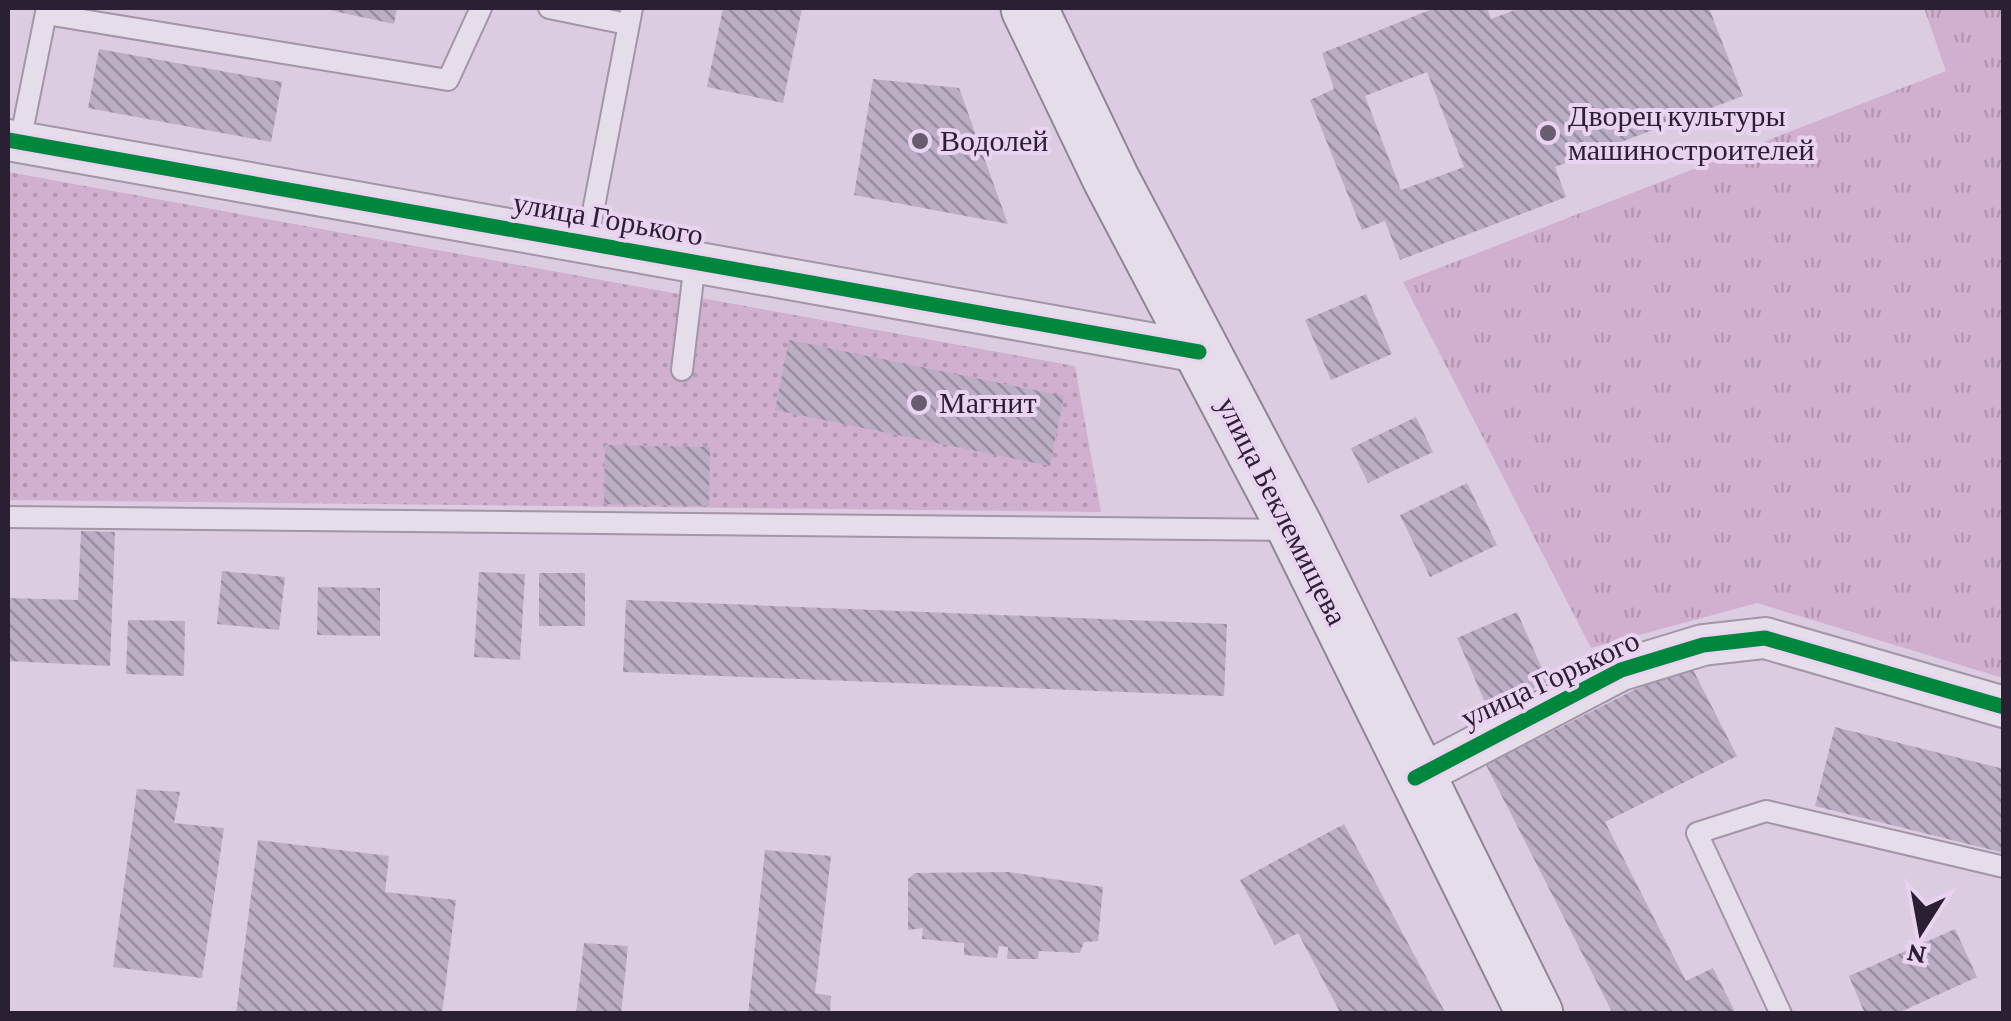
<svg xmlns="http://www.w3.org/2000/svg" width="2011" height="1021" viewBox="0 0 2011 1021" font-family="'Crimson Pro',serif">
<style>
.grass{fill:url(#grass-dots)}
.park{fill:url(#park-tufts)}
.building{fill:url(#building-back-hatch);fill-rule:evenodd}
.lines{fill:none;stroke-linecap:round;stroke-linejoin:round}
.service-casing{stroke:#a195a6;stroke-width:24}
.minor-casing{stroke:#a195a6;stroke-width:44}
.secondary-casing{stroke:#908595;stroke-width:59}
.service{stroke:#e6ddea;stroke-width:20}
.minor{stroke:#e6ddea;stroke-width:40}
.secondary{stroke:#e6ddea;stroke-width:55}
.cycleway-casing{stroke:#ead2f1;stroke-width:21}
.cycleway{stroke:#00873e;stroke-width:15}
.poi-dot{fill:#685c70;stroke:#ead2f1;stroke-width:4}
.labels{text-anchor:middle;stroke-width:8;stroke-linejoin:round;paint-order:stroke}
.poi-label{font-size:30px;fill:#2a1f33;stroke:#ead2f1;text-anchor:start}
.street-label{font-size:30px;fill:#2a1f33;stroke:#ead2f1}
</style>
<defs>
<pattern id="grass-dots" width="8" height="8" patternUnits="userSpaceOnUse" patternTransform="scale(2.5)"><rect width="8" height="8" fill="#d0b0ce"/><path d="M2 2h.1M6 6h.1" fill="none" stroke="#b397b1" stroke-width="1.8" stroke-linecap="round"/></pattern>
<pattern id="park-tufts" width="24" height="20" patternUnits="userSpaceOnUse" patternTransform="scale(2.5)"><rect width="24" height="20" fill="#d0b0ce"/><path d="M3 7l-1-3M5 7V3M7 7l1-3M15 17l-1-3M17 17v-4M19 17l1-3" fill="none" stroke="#b397b1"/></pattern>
<pattern id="building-back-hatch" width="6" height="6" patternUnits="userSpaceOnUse" patternTransform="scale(2.5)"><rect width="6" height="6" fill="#bbadc4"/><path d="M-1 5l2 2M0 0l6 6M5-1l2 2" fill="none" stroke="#988ca0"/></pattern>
</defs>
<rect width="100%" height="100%" fill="#dccce1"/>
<polygon class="grass" points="8,172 1075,366 1101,512 8,500"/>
<polygon class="park" points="1924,8 2003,8 2003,678 1757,603 1591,648 1403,282 1946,71"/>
<g class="building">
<polygon points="320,8 397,8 394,24"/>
<polygon points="723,8 802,8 783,103 707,87"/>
<path d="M1435 8H1487L1491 19 1520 8H1709L1743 96 1555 167 1566 197 1400 260 1385 221 1362 230 1310 100 1334 89 1322 53ZM1427 72 1464 167 1401 190 1365 96Z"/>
<polygon points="99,49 282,82 271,142 88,108"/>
<polygon points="873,79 959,88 1008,224 854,195"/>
<polygon points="1366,294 1392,354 1331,380 1305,320"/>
<polygon points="789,340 1064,396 1050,466 775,410"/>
<polygon points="1416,417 1433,452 1368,483 1351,448"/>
<polygon points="605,445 710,447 709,506 604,504"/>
<polygon points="1467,483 1497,545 1430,577 1400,515"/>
<polygon points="81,531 115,532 110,666 8,661 8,598 78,600"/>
<polygon points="222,571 285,577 279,630 217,624"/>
<polygon points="479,572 525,574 520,660 474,657"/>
<rect x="539" y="573" width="46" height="53"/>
<polygon points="318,587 380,588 380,636 317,635"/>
<polygon points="626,600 1227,624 1224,696 623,672"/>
<polygon points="1517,612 1548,682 1488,709 1457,638"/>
<polygon points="128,620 185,621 184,676 126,674"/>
<polygon points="1689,662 1737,756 1605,822 1686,981 1713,968 1736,1014 1613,1014 1486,765"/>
<polygon points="1835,727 2004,769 2004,853 1815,806"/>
<polygon points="137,789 180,792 174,823 224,828 202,978 113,967"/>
<polygon points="1344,824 1446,1014 1341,1014 1298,933 1275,945 1240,880"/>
<polygon points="258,840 389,856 385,892 456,900 442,1014 236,1014"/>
<polygon points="765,850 831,856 815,993 831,996 830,1014 748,1014"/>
<polygon points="1009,872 1103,887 1098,941 1084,942 1080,953 1039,951 1038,959 1007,959 1008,947 999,946 997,958 964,955 964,943 922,939 923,928 908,930 908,879 915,873"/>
<polygon points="1955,929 1977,977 1896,1014 1865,1014 1849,976"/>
<polygon points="584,943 628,946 621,1014 576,1014"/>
</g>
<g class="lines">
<g class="service-casing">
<g id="service">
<polyline points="549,8 627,24"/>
<polyline points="46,14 448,80 481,8"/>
<polyline points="20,142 47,8"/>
<polyline points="587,243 632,8"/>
<polyline points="682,370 695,262"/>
<polyline points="8,517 1289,530"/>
<polyline points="1781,1014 1697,833 1766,811 2004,867"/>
</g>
</g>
<g class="minor-casing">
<g id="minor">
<polyline points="8,140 1199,352"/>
<polyline points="1415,778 1621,670 1703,645 1765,638 2004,707"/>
</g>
</g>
<g class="secondary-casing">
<polyline id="secondary" points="1029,8 1111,179 1296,530 1535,1014"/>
</g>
<use href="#service" class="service"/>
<use href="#minor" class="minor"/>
<use href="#secondary" class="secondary"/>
<g class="cycleway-casing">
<g id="cycleway">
<polyline points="8,140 1199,352"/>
<polyline points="1415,778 1621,670 1703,645 1765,638 2004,707"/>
</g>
</g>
<use href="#cycleway" class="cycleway"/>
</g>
<g class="poi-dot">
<circle cx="1548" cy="133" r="10"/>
<circle cx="920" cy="141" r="10"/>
<circle cx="919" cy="403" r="10"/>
</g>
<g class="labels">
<g class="poi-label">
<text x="1568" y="126">Дворец культуры<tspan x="1568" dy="34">машиностроителей</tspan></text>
<text x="940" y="151">Водолей</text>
<text x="939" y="413">Магнит</text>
</g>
<g class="street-label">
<text transform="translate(608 219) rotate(10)" y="10">улица Горького</text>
<text transform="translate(1282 511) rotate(63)" y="10">улица Беклемищева</text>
<text transform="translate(1550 679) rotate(-25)" y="10">улица Горького</text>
</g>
</g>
<rect width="2011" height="1021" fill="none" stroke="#2a1f33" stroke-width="20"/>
<g transform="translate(1921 931) rotate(191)" stroke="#ead2f1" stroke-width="8" paint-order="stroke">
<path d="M0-8L18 38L0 25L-18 38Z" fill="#2a1f33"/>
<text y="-15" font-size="28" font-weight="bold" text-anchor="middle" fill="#2a1f33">N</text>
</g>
</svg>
